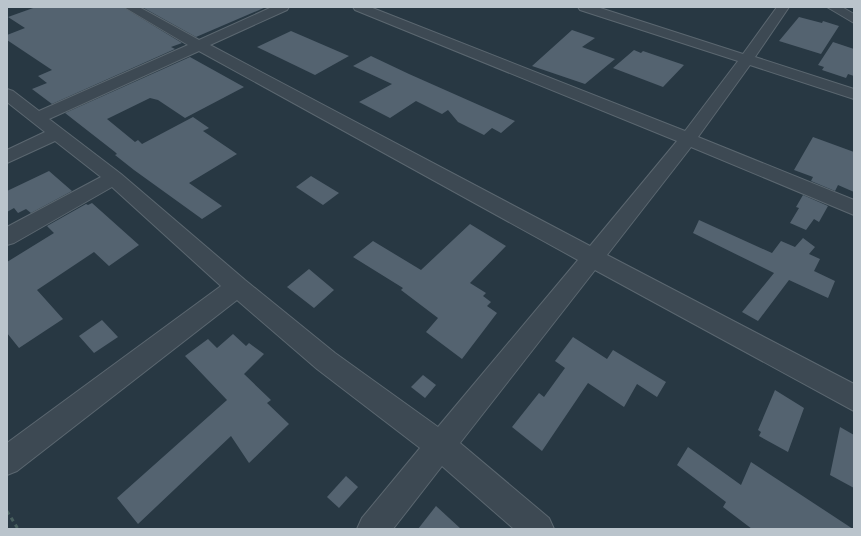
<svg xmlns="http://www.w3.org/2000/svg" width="861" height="536" viewBox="0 0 861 536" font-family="Lato,sans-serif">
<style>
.building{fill:#546370}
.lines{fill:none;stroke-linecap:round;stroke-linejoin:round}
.minor-casing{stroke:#5b6770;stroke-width:2}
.path{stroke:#49605f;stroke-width:3;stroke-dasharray:4 4;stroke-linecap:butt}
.minor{fill:#3d4953;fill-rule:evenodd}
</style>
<rect width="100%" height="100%" fill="#283843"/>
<g class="building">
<polygon points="36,7 123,7 182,43 171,47 175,49 52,104 32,89 47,83 38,76 52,70 7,40 7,35 25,28 8,17"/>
<polygon points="142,7 266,7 196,37"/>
<polygon points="799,17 822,23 823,21 839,26 821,54 779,41"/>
<polygon points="572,30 595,38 582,47 615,59 585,84 532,66"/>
<polygon points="291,31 349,56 315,75 257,47"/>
<polygon points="833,42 854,49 854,76 848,74 846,78 822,70 824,67 818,65"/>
<polygon points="634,50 641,53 643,51 684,65 663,87 613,68"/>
<polygon points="371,56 409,74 515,121 501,133 492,128 484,135 458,122 448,110 442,114 416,101 390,118 359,102 392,84 353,66"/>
<polygon points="190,57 244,87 185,118 158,100 150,98 107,119 135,142 138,140 142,144 193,117 209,128 203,131 237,154 189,183 222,206 202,219 134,170 115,155 117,154 115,152 65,113"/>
<polygon points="813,137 854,152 854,192 838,185 835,191 811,181 813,177 794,170"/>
<polygon points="49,171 72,191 31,213 26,209 18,213 14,208 7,212 7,191"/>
<polygon points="311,176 339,193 323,205 296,187"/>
<polygon points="803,195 828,206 819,222 814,219 806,230 790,223 799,208 796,207"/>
<polygon points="92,203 139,245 109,266 94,252 37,290 63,319 19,348 7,333 7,262 54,233 47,226 86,204 88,205"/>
<polygon points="699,220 772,253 781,241 795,247 803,238 815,247 809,254 820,259 814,271 835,281 828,298 789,280 758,321 742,312 774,273 693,233"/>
<polygon points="470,224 506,246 470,283 486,293 483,296 491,302 487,306 497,313 462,359 426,332 438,318 401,290 403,288 353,257 373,241 421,270"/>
<polygon points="309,269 334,290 314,308 287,287"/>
<polygon points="102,320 118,337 94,353 79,336"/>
<polygon points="233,334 246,346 249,343 264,354 244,374 271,400 267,403 289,424 249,463 231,436 138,524 117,498 227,400 185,356 208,339 217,348"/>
<polygon points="573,337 607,359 613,350 666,382 657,397 637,384 624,407 588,383 542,451 512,427 539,393 544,397 565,368 555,361"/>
<polygon points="423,375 436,385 425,398 411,387"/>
<polygon points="775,390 804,408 788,452 759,436 761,432 758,430"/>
<polygon points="840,427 854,435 854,488 830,475"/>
<polygon points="688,447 741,485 751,462 853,529 752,529 723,507 726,502 677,465"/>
<polygon points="346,476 358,487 339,508 327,497"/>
<polygon points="436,506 461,529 418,529"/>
</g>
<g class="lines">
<g class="minor-casing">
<g id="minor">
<path d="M124 7H139L199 40 272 7H289L287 10 210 45 590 246 677 141 355 10 353 7H370L685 131 738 61 580 10 578 7H597L743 54 777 7H789L755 57 854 89V99L750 65 698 137 854 200V215L691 147 607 255 854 384V411L595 270 460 443 549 518 554 529H514L442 466 393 529H357L362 518 420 448 317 369 237 300 17 471 7 475V443L221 286 112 187 14 243 7 245V227L101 177 55 141 7 163V150L45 132 7 102V89L13 91 39 111 188 45ZM199 51 578 260 438 427 335 353 245 280 121 174 49 119Z"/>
<polygon points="827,7 842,7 854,14 854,23"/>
</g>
</g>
<polyline class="path" points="7,511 18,529"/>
<use href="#minor" class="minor"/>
</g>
<rect width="861" height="536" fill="none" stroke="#bac4cc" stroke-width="16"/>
</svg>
